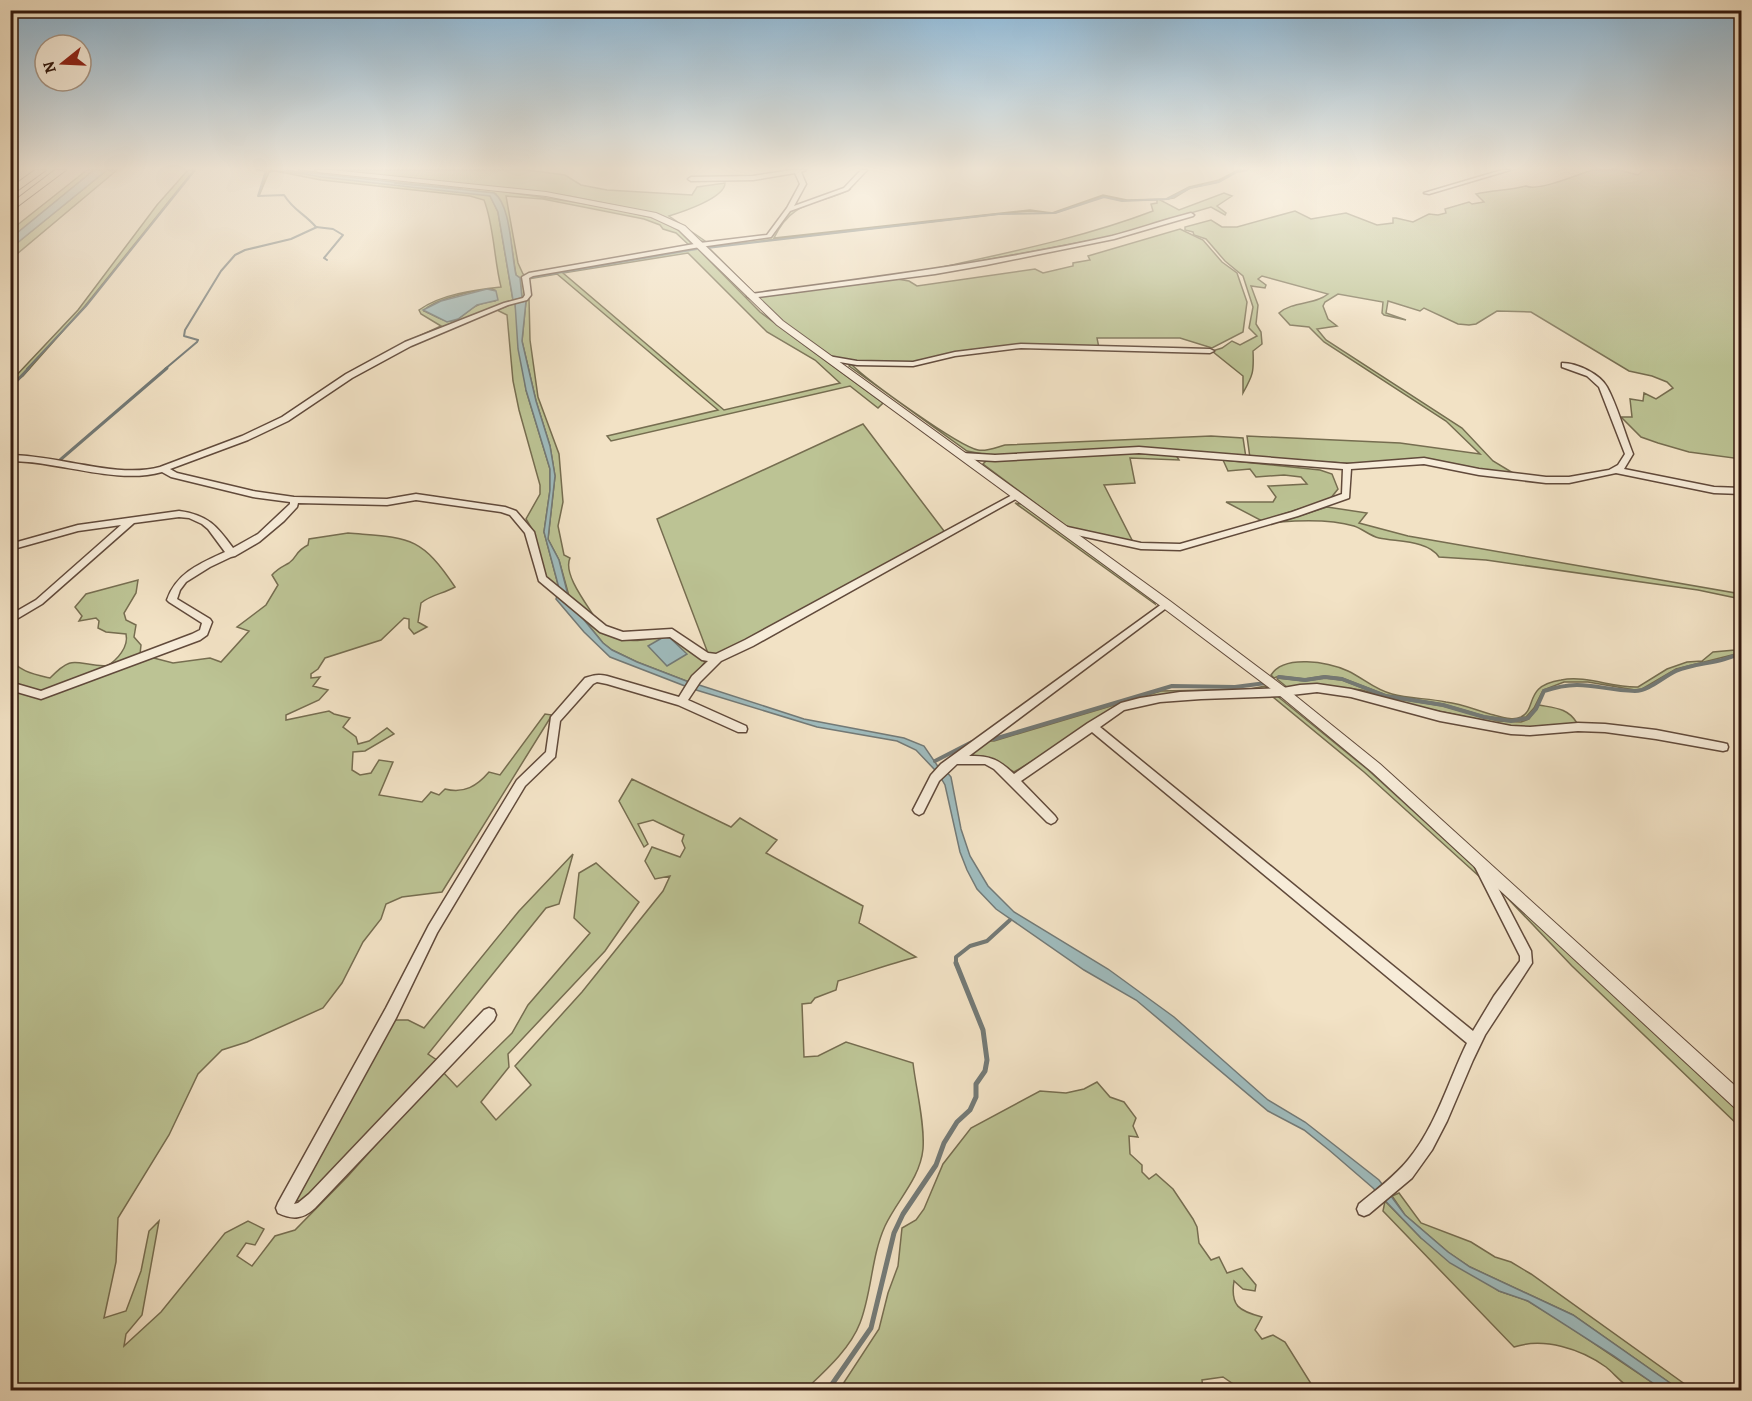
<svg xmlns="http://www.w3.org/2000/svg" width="1752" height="1401" viewBox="0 0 1752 1401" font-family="Alegreya,serif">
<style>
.green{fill:#bcc394;stroke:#766d50;stroke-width:1.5;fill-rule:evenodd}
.water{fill:#9fbcbe;stroke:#737a77;stroke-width:1.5}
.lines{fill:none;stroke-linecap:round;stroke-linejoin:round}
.stream-far3{stroke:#737a77;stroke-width:2}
.stream-far2{stroke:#737a77;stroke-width:3}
.stream-far1{stroke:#737a77;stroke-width:4}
.stream{stroke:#737a77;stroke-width:5}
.minor-casing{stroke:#614a3b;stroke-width:3}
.tertiary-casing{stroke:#614a3b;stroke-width:2}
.motorway-casing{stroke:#31170d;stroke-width:2}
.minor{fill:#f7ecd9;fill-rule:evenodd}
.tertiary{fill:#f7ecd9;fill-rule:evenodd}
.motorway{fill:#f2e2c5;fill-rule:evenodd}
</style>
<rect width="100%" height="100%" fill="#f2e2c5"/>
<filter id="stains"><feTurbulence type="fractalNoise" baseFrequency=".00333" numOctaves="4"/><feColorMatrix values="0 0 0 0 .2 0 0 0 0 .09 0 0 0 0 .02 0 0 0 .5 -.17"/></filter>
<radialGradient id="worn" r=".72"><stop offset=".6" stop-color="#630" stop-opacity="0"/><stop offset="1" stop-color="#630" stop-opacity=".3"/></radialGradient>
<g class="green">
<polygon points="87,170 94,170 11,238 11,230"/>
<polygon points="107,170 117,170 11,259 11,248"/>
<polygon points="188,170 194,170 85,306 23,376 15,382 11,381 78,310 157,205"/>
<path d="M267 170 483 193 490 196 498 212 513 300 404 343 441 326 421 314 419 310C441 294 474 290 501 287 494 260 494 225 484 200L470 196 321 180 275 171 269 172 259 196ZM491 289 495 290V301C488 302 481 303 476 306 467 310 461 320 451 321 442 322 432 314 424 311 431 300 476 290 491 289Z"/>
<polygon points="298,170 494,190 606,207 658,219 678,230 693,245 689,245 676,233 663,229 660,225 644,219 543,199 506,196 518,263 523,274 525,275 525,296 522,298 520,278 516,275 509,229 496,194 494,193 344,178"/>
<path d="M324 170H528L565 175 581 185 607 190 692 195 697 187 725 183C725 198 682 212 669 216L708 243 698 240 676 222 658 214 569 196Z"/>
<path d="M1238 170H1246L1236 171 1218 182 1190 188 1174 198 1160 200 1179 210 1224 193 1232 196 1217 206 1226 213 1225 215 1211 207 1109 237 916 273C995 255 1077 240 1153 211L1151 204 1157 203V200H1123L1104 196 1055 213 1030 211 999 214 708 247 754 293 751 292 704 246 765 238 775 231 793 208 851 189C818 206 793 198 774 238L1030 210 1052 213 1103 195 1127 200 1166 199 1189 187 1219 180Z"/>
<path d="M1592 170H1619L1638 175 1643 170H1741V459L1689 452 1658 443 1641 437 1621 417H1632L1630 399 1643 401 1644 393 1656 399 1673 388 1667 382 1652 376 1629 371 1531 312 1497 311 1476 324 1469 325 1458 324 1424 308 1420 311 1388 301 1386 313 1406 320 1384 315 1382 313 1383 302 1338 294 1325 302 1323 306 1328 319 1337 326 1317 329 1326 340 1462 428 1493 461 1518 476 1435 461 1362 464 1250 458 1247 436 1400 443 1480 454 1446 421 1324 342 1309 327 1290 325 1279 313C1293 301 1315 305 1328 294L1262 276 1258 279 1266 285 1265 288 1251 286 1258 305 1256 324 1261 332 1262 344 1253 351C1254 372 1253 375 1243 393V376L1212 351 1222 348 1232 341 1240 345 1257 336 1249 328 1253 307 1243 276 1225 261 1206 239 1194 235 1193 232 1185 230V227L1211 220 1222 227H1237L1295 211 1311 219 1346 213 1377 225 1393 223V218H1396L1413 222 1429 214 1438 215 1446 213 1445 209 1469 202 1472 204 1484 202 1476 194C1494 190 1507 191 1526 186 1538 192 1582 173 1592 170Z"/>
<polygon points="1180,229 1203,240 1222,262 1237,273 1247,302 1243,332 1212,348 1180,338 1097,338 1099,348 1017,345 916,362 854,361 831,358 774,316 758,297 897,279 909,281 917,286 1035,269 1043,273 1073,266 1073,263 1090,260 1088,256"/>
<path d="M696 247 760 312 883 403 878 408 850 386 611 441 607 436 718 410 557 274 528 279 529 277ZM688 253 767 332 815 360 840 383 724 410 563 273Z"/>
<path d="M529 298 530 340 538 397 559 454 563 502 558 526 564 555 570 558C562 575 590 608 599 624L569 596 559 560 548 539 555 476 550 446 536 401 522 341 526 301Z"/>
<polygon points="515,303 526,390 550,469 550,490 544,532 559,588 544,577 532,529 526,519 540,494 540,485 519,410 513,381 507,315 497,310"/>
<path d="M851 364C868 381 958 446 978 450 986 452 997 447 1005 445L1211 436 1243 438 1246 458 1137 448 993 456 967 451 849 366Z"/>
<polygon points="863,424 944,531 947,531 728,652 709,656 657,519"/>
<polygon points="1120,453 1176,455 1179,460 1130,458 1135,483 1104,485 1133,542 1070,529 983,464 987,460"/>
<polygon points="1223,460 1320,470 1332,474 1338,489 1330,499 1262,521 1226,502 1273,502 1276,497 1268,486 1307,484 1301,477 1284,475 1256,477 1250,469 1228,471"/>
<polygon points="1015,503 1022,504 1153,599 1155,604"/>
<path d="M1327 507 1367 513 1359 523 1408 536 1741 594V599L1698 590 1486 560 1439 557C1428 540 1397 542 1379 538 1370 536 1363 529 1354 526 1330 519 1304 520 1280 522Z"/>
<path d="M348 533C407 538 420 534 455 587 443 594 432 594 421 603L418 622 427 627 414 634 409 628V619L404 618 381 640 325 658 318 669 311 674V678L320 677 313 686 328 690 319 700 286 715V720L329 711 334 714 350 718 343 727 356 737 358 744 369 741 387 728 394 734 365 751 353 752 352 770 360 775 371 773 379 760 393 762 379 795 422 802 431 792 439 795 445 789C464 794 477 786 489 772L500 775 545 714 552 715 442 892 402 897 386 904 381 919 363 942 342 983 323 1008 247 1042 222 1050 198 1074 169 1135 118 1218 116 1262 104 1318 126 1311 141 1271 149 1231 159 1221 142 1315 126 1334 124 1346 161 1312 225 1233 248 1221 264 1229 255 1245 246 1243 237 1256 252 1266 275 1236 295 1230 348 1176 442 1071 457 1087 512 1033 528 1005 590 933 574 918 579 873 596 863 639 902 605 951 508 1054 509 1067 481 1102 496 1120 531 1085 515 1066 582 992 663 891 670 876 655 879 645 861 652 847 680 857 685 848 682 841 684 835 653 820 638 824 648 844 644 847 619 801 632 779 731 827 740 818 777 840 766 853 863 906 859 923 916 957C889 964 865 973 838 981L836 990 815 998 811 1003 802 1004 804 1057 818 1056 846 1042 913 1063C916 1089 925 1124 923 1149 920 1179 897 1200 885 1226 871 1257 872 1292 860 1323 850 1349 825 1371 805 1390H11L10 688 40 697 150 657 173 663 210 658 221 662 249 631 237 627 266 605 278 585 272 575C278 568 282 567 289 563 298 557 294 552 308 545L309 539Z"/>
<path d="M138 580 136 593 124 613 126 620 136 625 134 637 141 645 140 654 42 693 13 684 11 681 10 656C15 671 37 675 50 678 75 652 75 666 107 666 117 660 129 647 126 634L106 632 98 628 99 621 96 618 79 621 82 616 75 607 86 594Z"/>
<path d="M577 611C597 629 614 644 642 640 652 639 661 635 670 635L705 662 689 682 637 662 612 650 603 643Z"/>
<path d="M1741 643V650L1736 654 1676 669 1642 689 1635 690 1588 682H1564L1543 690 1534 708 1526 717 1511 720 1484 716 1443 704 1386 695 1342 678 1324 676 1305 679 1279 676 1274 678 1271 675C1284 654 1328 662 1348 671 1363 678 1375 690 1392 694 1409 699 1428 698 1446 702 1463 704 1478 711 1494 715 1502 717 1513 721 1521 717 1538 708 1523 686 1561 680 1587 675 1612 688 1638 687L1667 669 1687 662 1702 661 1713 652 1735 650Z"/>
<path d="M1278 678 1305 681 1325 678 1342 680 1386 697 1443 706 1498 721 1521 722 1529 719 1539 705C1555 708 1568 708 1577 723L1520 728 1414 706 1362 690 1320 685 1288 688 1277 679Z"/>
<polygon points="1265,686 1268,689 1131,702 1014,772 986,757 971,755 986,741 994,741 1161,691 1250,689"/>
<polygon points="1276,695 1367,769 1478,870 1481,878 1364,772 1273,697"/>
<polygon points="573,854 559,904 546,908 428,1054 440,1062 301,1203 296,1199 392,1020 408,1020 424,1028 519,911"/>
<polygon points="1498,884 1741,1111 1741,1128 1572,966 1497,887"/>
<path d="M1097 1082 1110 1097 1124 1102 1136 1118 1133 1126 1138 1137 1129 1136 1130 1154 1142 1165V1172L1149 1179 1156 1174 1173 1189 1193 1219 1197 1227 1199 1243 1211 1260 1219 1257 1227 1273 1242 1268 1256 1285 1255 1291 1243 1289 1234 1281C1230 1306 1239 1311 1262 1317L1255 1330 1262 1339 1273 1335 1285 1342 1315 1390H1242L1223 1377 1202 1380 1203 1390H839L879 1329 888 1293 898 1266 902 1228 916 1220 924 1209 943 1164 971 1128 1040 1091 1066 1093 1084 1089Z"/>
<polygon points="1399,1193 1421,1223 1471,1242 1495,1257 1511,1262 1531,1274 1693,1390 1680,1390 1573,1315 1470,1267 1448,1252 1405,1215 1392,1196"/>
<path d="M1385 1201 1421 1238 1499 1291 1528 1301 1559 1320 1663 1390C1655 1390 1643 1393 1635 1390 1625 1388 1615 1374 1606 1367 1581 1349 1544 1337 1514 1347L1383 1211Z"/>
</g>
<g class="water">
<polygon points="94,170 107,170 11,248 11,238"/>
<path d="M284 170 494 193C511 204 511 254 516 275L520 278 522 298 513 300 498 212 490 196 321 177Z"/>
<polygon points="487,289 496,291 498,300 477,305 458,319 447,322 423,310 441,301"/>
<polygon points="526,301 522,341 536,401 550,446 555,476 548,539 559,560 570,603 603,643 612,650 637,662 689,682 685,686 610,657 584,632 556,599 559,588 544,532 550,490 550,469 526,390 518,349 515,303"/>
<polygon points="667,635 687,654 667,666 648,646"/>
<polygon points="696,684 804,719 904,738 924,746 939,768 935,770 916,750 897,741 817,727 693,689"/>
<polygon points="946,771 951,777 961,829 970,856 988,886 1014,912 1108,969 1174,1017 1268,1100 1305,1122 1379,1180 1405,1215 1448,1252 1470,1267 1573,1315 1680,1390 1663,1390 1614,1356 1528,1301 1499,1291 1450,1263 1421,1238 1373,1188 1329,1150 1304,1130 1268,1111 1136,1000 1084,970 996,909 977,889 967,870 960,852 945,785 941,778"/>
</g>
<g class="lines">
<g class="stream-far3">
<polyline points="256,170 266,171"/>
<path d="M266 170 258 196 284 195C294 211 304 213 316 227L333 229 343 235 324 258 327 260"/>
<polyline points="395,183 462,189"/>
<polyline points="707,248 999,214 1055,213 1104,197 1122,201 1168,199 1190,188 1219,182 1237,172 1248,170"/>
<polyline points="528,278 697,249"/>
<polyline points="27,369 86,306 195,170"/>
<polyline points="165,369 197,342 198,340 184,336 185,330 221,271 235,255 245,250 291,239 317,227"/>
</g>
<g class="stream-far2">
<polyline points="10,388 29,368"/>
<polyline points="60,460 167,368"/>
</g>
<g class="stream-far1">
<path d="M1279 677 1305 680 1325 677 1342 679 1386 696 1443 705 1484 717 1511 721 1528 718 1536 709 1544 691C1584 678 1597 690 1635 691 1649 691 1663 677 1676 671 1698 662 1721 664 1742 652"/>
<polyline points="994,739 1172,686 1235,687 1266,683"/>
<polyline points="935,761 972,742"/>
<polyline points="956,964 956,957 970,946 987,941 1010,920"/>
</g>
<polyline class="stream" points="828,1390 871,1328 894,1233 903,1214 936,1165 944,1143 957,1122 970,1110 976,1097 976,1084 985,1071 987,1060 983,1030 956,963"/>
<g class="minor-casing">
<g id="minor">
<path d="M792 170H806L801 172 806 184 794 206 844 188 861 170H867L848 190 790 211 771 237 700 247 533 276 529 278 531 295 527 300 508 305 411 346 352 378 288 421 248 440 170 469 177 473 253 491 294 497 387 499 416 494 505 507 516 511 534 532 546 577 606 626 623 632 672 629 708 653 716 654 745 640 1014 494H1020L1021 496 753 646 721 661 700 682 688 700 746 726 747 729 746 732H738L678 705 607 684 597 682 593 684 560 721 555 757 525 786 437 933 396 1018 294 1204 298 1203 309 1194 484 1010 489 1008 494 1010 496 1015 494 1020 315 1208C303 1219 293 1220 278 1213L276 1208 278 1203 386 1008 429 925 517 780 546 752 551 717 585 678C594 675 598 674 607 676L679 697 692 676 708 661 702 660 670 637 622 640 600 632 539 581 525 533 510 515 501 512 416 500 387 505 298 503 297 507 284 521 259 542 235 556 231 557 210 567 186 582 180 590 177 599 210 619 212 622 207 635 200 640 41 699 10 690V682L41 691 192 634 200 630 202 623 169 602 167 600C176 573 201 563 225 552L208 529 202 524 189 518 179 517 134 523 42 604 10 623V615L36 600 121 525 78 531 10 550V544L78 525 179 511C208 515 217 526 233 548L258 534 290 504V502L253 497 171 477 162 472C116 485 59 461 10 461V455C57 455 117 479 160 467L242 436 282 417 346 374 405 342 504 303 523 298 525 295 522 277 529 273 700 243 767 235 787 208 800 184 795 173 753 180 691 181 688 179 691 177 753 176Z"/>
<polygon points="1502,170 1510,170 1429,194 1424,193"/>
<path d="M1191 213 1194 215 1193 216 1114 239 986 265 935 274 750 298 747 296 750 294C871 278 992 263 1112 236 1138 229 1164 220 1191 213Z"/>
<polygon points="1021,344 1210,349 1214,351 1210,353 1021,348 955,356 913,366 857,365 828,360 824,358 828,356 857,361 913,362 955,352"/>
<path d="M1562 363C1577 363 1600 374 1607 387 1617 405 1625 434 1633 454L1624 469 1714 487 1742 488V494L1714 493 1616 473 1569 483H1546L1479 475 1424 464 1351 469 1349 498 1298 516 1180 550 1141 549 1063 532 1059 529 1063 526 1141 543 1180 544 1292 512 1342 494 1343 469 1139 453 995 461 962 459 958 456 962 453 995 455 1139 447 1347 464 1424 458 1479 469 1546 477H1569L1609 470 1618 465 1625 454 1599 387 1587 376 1562 367Z"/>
<path d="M1166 601 1169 602 1171 604 1169 606 969 756C991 756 998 759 1014 774L1088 723 1121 703 1140 698 1180 692 1283 688 1300 685 1317 684 1351 689 1440 712 1511 726 1530 727 1578 723 1605 724 1656 730 1723 743 1727 744 1728 747 1727 750 1723 751 1656 739 1605 732 1578 731 1530 735 1511 734 1440 721 1351 697 1317 692 1283 696 1201 699 1160 702 1124 710 1100 727 1473 1031 1494 996 1520 961V956L1474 865 1476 861 1480 860 1484 861 1531 951 1532 963 1485 1035 1473 1060 1447 1121 1432 1150 1412 1178 1369 1214 1364 1216 1359 1214 1357 1209 1359 1204C1376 1190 1394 1177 1408 1160 1436 1126 1448 1082 1467 1043L1092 732 1021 781 1055 816 1057 819 1055 822 1051 824 1047 822 994 769 985 764H957L939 781 923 813 919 815 915 813 913 810 931 775 941 764Z"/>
</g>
</g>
<g class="tertiary-casing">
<polygon id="tertiary" points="315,170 332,170 546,192 656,213 685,226 783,321 1170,601 1287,689 1380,764 1742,1092 1742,1111 1736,1109 1372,772 1279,695 1162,607 777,325 679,230 651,217 546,196 318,172"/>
</g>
<g class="motorway-casing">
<g id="motorway">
<polygon points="35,170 46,170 10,196 10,188"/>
<polygon points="55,170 66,170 10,212 10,204"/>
</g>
</g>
<use href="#minor" class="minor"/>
<use href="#tertiary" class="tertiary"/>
<use href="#motorway" class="motorway"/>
</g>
<linearGradient id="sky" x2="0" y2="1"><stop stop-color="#8bb7d7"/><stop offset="0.46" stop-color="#f9f2e5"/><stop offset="1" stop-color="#f9f2e5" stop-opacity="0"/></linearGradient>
<rect width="1752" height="366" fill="url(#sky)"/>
<rect width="1752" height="1401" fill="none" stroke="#f2e2c5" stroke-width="36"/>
<rect x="12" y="12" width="1728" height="1377" fill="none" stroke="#31170d" stroke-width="3"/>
<rect x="18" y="18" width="1716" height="1365" fill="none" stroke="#31170d" stroke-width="1.5"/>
<g transform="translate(63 63) rotate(252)"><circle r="28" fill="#f7ecd9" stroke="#a89787" stroke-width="1.5"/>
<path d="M0-4.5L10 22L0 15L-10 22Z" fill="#8f2418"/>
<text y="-9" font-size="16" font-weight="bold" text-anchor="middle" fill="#31170d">N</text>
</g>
<rect width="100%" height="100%" filter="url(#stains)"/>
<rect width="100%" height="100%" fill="url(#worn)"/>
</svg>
